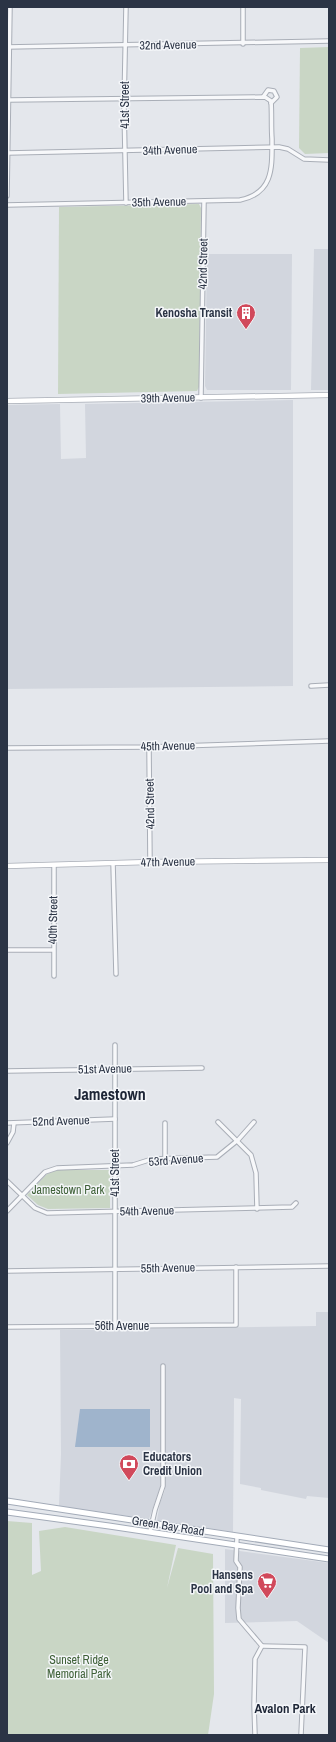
<svg xmlns="http://www.w3.org/2000/svg" width="336" height="1742" viewBox="0 0 336 1742" font-family="'Archivo Narrow',sans-serif">
<style>
.built{fill:#d2d6de}
.green{fill:#c9d6c5}
.water{fill:#9fb4cc}
.lines{fill:none;stroke-linecap:round;stroke-linejoin:round}
.street-casing{stroke:#a9aeb7;stroke-width:5.5}
.secondary-casing{stroke:#a9aeb7;stroke-width:6}
.primary-casing{stroke:#a3abb8;stroke-width:7}
.street{stroke:#f7f8fa;stroke-width:3.5}
.secondary{stroke:#fff;stroke-width:4.5}
.primary{stroke:#fff;stroke-width:5}
.labels{text-anchor:middle;stroke-width:3;stroke-linejoin:round;paint-order:stroke}
.street-label{font-size:12px;fill:#2b3445;stroke:#f4f6f9}
.poi-label{font-size:12px;font-weight:bold;fill:#2b3445;stroke:#f4f6f9;text-anchor:end}
.park-label{font-size:12px;fill:#3f6138;stroke:#f4f6f9}
.neighbourhood-label{font-size:13px;font-weight:bold;fill:#1d2536;stroke:#f4f6f9}
.district-label{font-size:16px;font-weight:bold;fill:#1d2536;stroke:#f4f6f9}
</style>
<rect width="100%" height="100%" fill="#e4e7ec"/>
<g class="built">
<polygon points="314,249 329,249 329,390 311,390"/>
<polygon points="207,254 292,254 291,390 207,390 205,386"/>
<polygon points="293,400 293,686 7,689 7,405 60,404 61,459 86,458 85,404"/>
<polygon points="316,1312 329,1312 329,1498 307,1496 306,1499 261,1490 261,1488 240,1484 241,1399 234,1398 233,1532 157,1520 160,1503 165,1490 165,1452 161,1453 160,1488 149,1519 59,1506 61,1454 60,1330 316,1326"/>
<polygon points="225,1549 329,1563 329,1643 297,1621 225,1623"/>
</g>
<g class="green">
<polygon points="329,47 329,153 305,154 299,148 300,48"/>
<polygon points="199,204 201,208 199,387 197,391 58,394 59,207"/>
<polygon points="57,1170 110,1170 110,1208 48,1209 38,1205 27,1195 47,1174"/>
<polygon points="7,1521 32,1523 32,1575 41,1571 39,1531 65,1527 176,1545 167,1588 178,1548 213,1554 214,1694 208,1735 7,1735"/>
</g>
<polygon class="water" points="80,1409 150,1409 150,1447 75,1447"/>
<g class="lines">
<g class="street-casing">
<g id="street">
<polyline points="243,7 243,44"/>
<polyline points="7,47 329,41"/>
<polyline points="263,97 268,90 274,91 277,97 271,103"/>
<polyline points="8,153 279,147 288,149 304,159 329,160"/>
<polyline points="7,196 10,7"/>
<polyline points="126,203 124,106 126,7"/>
<path d="M7 205 240 200C274 193 272 167 272 139 271 126 272 114 271 101L265 97 9 100"/>
<polyline points="201,398 204,201"/>
<polyline points="311,686 329,685"/>
<polyline points="149,747 150,862"/>
<polyline points="7,748 149,747 329,741"/>
<polyline points="113,863 116,974"/>
<polyline points="7,950 53,950"/>
<polyline points="54,976 54,865"/>
<polyline points="7,1071 202,1068"/>
<polyline points="218,1122 251,1155 256,1173 257,1209"/>
<polyline points="7,1123 115,1119"/>
<polyline points="165,1123 165,1158"/>
<polyline points="7,1143 13,1132 14,1123"/>
<polyline points="7,1181 35,1208 47,1213 292,1207 296,1203"/>
<polyline points="7,1211 45,1172 57,1168 133,1165 152,1159 217,1157 238,1140 254,1122"/>
<polyline points="7,1271 329,1266"/>
<polyline points="115,1326 115,1045"/>
<polyline points="7,1327 236,1325 236,1267"/>
<polyline points="150,1532 155,1510 163,1486 163,1366"/>
<polyline points="237,1537 236,1561 240,1567 238,1608 239,1619 262,1646 255,1659 254,1705 255,1735"/>
<polyline points="262,1646 305,1647 301,1735"/>
</g>
</g>
<g class="secondary-casing">
<g id="secondary">
<polyline points="7,401 329,395"/>
<polyline points="7,866 150,862 329,860"/>
</g>
</g>
<g class="primary-casing">
<g id="primary">
<polyline points="7,1501 329,1550"/>
<polyline points="7,1512 109,1526 329,1559"/>
</g>
</g>
<use href="#street" class="street"/>
<use href="#secondary" class="secondary"/>
<use href="#primary" class="primary"/>
</g>
<defs>
<g id="building-pin" transform="scale(1)"><path d="M0 17L-7.5 6A9.5 9.5 0 1 1 7.5 6Z" fill="#d1495b" stroke="#f4f6f9"/><path d="M-4-6H4V6H1V3H-1V6H-4ZM-2.5-4.3h1.7v1.8h-1.7ZM.8-4.3h1.7v1.8H.8ZM-2.5-1h1.7V.8h-1.7ZM.8-1h1.7V.8H.8Z" fill="#fff"/></g>
<g id="bank-pin" transform="scale(1)"><path d="M0 17L-7.5 6A9.5 9.5 0 1 1 7.5 6Z" fill="#d1495b" stroke="#f4f6f9"/><path d="M-6-4H6V4H-6ZM0-2.3a2.3 2.3 0 1 0 0 4.6a2.3 2.3 0 1 0 0-4.6Z" fill="#fff"/></g>
<g id="supermarket-pin" transform="scale(1)"><path d="M0 17L-7.5 6A9.5 9.5 0 1 1 7.5 6Z" fill="#d1495b" stroke="#f4f6f9"/><path d="M-6-5.5h2.5l.6 2H6L4.5 2H-2.5L-4.4-4H-6ZM-1.5 3.2a1.3 1.3 0 1 0 .1 0ZM3 3.2a1.3 1.3 0 1 0 .1 0Z" fill="#fff"/></g>
</defs>
<g fill-rule="evenodd">
<use href="#building-pin" x="246" y="313"/>
<use href="#bank-pin" x="129" y="1464"/>
<use href="#supermarket-pin" x="267" y="1582"/>
</g>
<g class="labels">
<g class="street-label">
<text transform="translate(168 45) rotate(-1)" y="4">32nd Avenue</text>
<text transform="translate(125 105) rotate(-90)" y="4">41st Street</text>
<text transform="translate(170 150) rotate(-2)" y="4">34th Avenue</text>
<text transform="translate(159 202) rotate(-1)" y="4">35th Avenue</text>
<text transform="translate(203 264) rotate(-89)" y="4">42nd Street</text>
<text transform="translate(168 398) rotate(-1)" y="4">39th Avenue</text>
<text transform="translate(168 746) rotate(-1)" y="4">45th Avenue</text>
<text transform="translate(150 804) rotate(-91)" y="4">42nd Street</text>
<text transform="translate(168 862) rotate(-1)" y="4">47th Avenue</text>
<text transform="translate(53 920) rotate(-89)" y="4">40th Street</text>
<text transform="translate(105 1069) rotate(-1)" y="4">51st Avenue</text>
<text transform="translate(61 1121) rotate(-2)" y="4">52nd Avenue</text>
<text transform="translate(176 1160) rotate(-4)" y="4">53rd Avenue</text>
<text transform="translate(115 1173) rotate(-90)" y="4">41st Street</text>
<text transform="translate(147 1211) rotate(-1)" y="4">54th Avenue</text>
<text transform="translate(168 1268) rotate(-1)" y="4">55th Avenue</text>
<text x="122" y="1330">56th Avenue</text>
<text transform="translate(168 1526) rotate(9)" y="4">Green Bay Road</text>
</g>
<g class="poi-label">
<text x="232" y="317">Kenosha Transit</text>
<text x="143" y="1461" text-anchor="start">Educators<tspan x="143" dy="14">Credit Union</tspan></text>
<text x="253" y="1579">Hansens<tspan x="253" dy="14">Pool and Spa</tspan></text>
</g>
<g class="park-label">
<text x="68" y="1194">Jamestown Park</text>
<text x="79" y="1664">Sunset Ridge<tspan x="79" dy="14">Memorial Park</tspan></text>
</g>
<g class="neighbourhood-label">
<text x="285" y="1713">Avalon Park</text>
</g>
<g class="district-label">
<text x="110" y="1100">Jamestown</text>
</g>
</g>
<rect width="336" height="1742" fill="none" stroke="#2b3445" stroke-width="16"/>
</svg>
